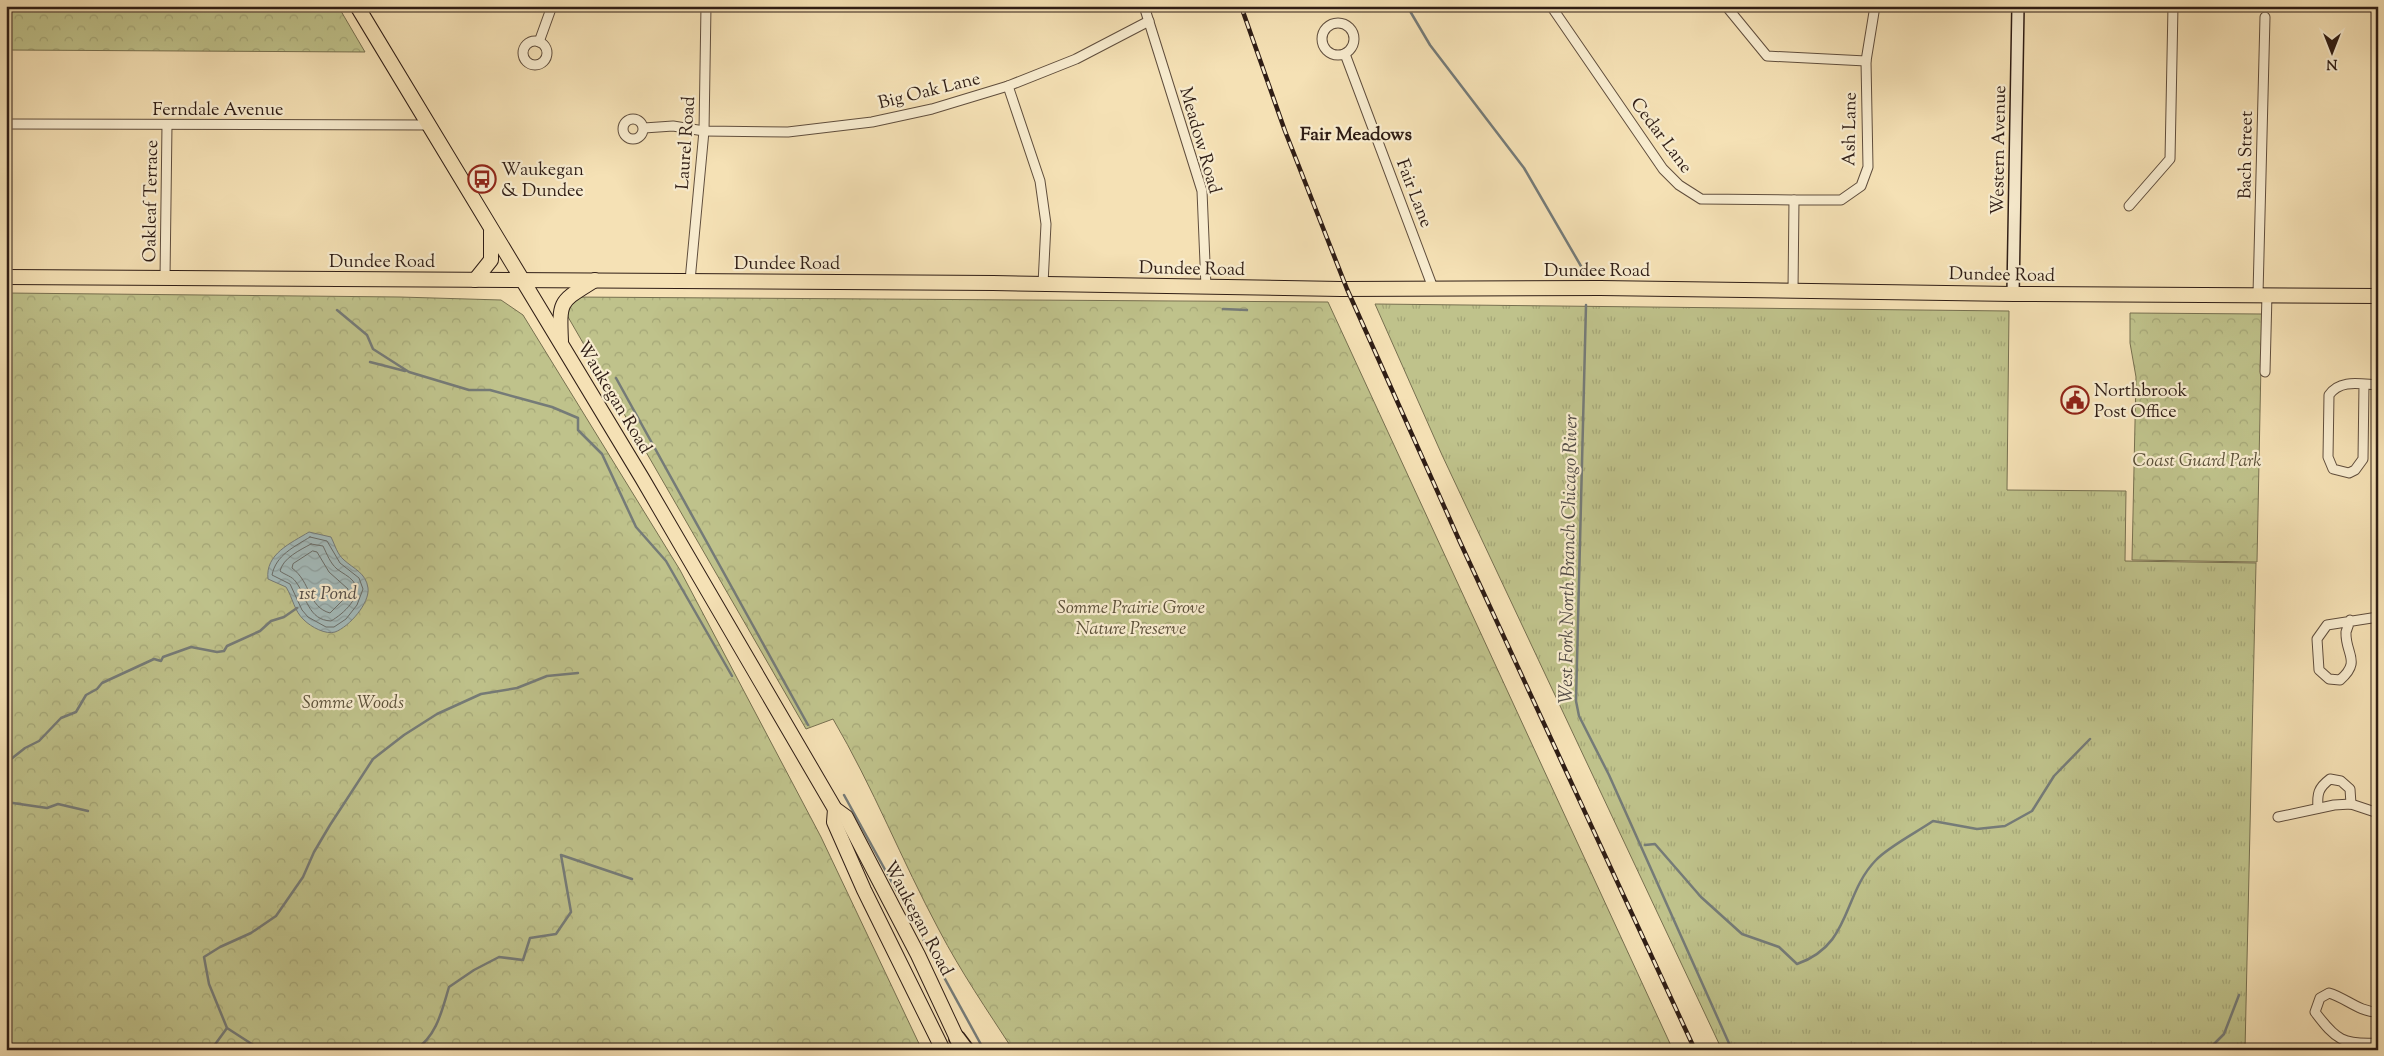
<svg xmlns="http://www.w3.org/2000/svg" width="2384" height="1056" viewBox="0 0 2384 1056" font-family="'Sorts Mill Goudy',serif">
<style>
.grass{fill:url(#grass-tufts);stroke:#777050}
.park{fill:url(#park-crowns);stroke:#777050}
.water{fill:url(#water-waves);stroke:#757b78}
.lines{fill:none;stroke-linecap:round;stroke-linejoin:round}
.shore{stroke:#696c68;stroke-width:1}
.stream{stroke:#757b78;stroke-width:2.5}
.street-casing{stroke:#604e3d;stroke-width:11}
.secondary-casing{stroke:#2f1d15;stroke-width:14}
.primary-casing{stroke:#2f1d15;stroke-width:16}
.highway-casing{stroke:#2f1d15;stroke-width:18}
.street{stroke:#f8eccf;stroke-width:9}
.secondary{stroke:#f8eccf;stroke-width:11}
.primary{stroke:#f5e1b5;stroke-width:14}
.highway{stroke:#f5e1b5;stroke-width:15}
.rail-casing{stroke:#2f1d15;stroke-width:4.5}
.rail{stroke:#f8eccf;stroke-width:2.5;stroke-dasharray:8;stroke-linecap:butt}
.labels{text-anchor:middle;stroke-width:4.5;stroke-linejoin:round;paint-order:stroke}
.street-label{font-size:18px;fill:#2f1d15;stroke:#f8eccf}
.poi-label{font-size:18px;fill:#2f1d15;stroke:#f8eccf;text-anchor:start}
.park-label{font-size:18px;font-style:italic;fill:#5a4f38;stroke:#f8eccf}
.neighbourhood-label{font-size:19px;font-weight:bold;fill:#2f1d15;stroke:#f8eccf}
.water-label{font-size:19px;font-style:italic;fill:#524c47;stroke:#f8eccf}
</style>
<defs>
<pattern id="grass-tufts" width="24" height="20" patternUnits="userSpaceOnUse" patternTransform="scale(1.25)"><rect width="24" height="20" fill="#bfc28b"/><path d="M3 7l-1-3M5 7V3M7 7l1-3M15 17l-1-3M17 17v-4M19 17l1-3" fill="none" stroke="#a4a677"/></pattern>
<pattern id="park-crowns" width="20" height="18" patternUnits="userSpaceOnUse" patternTransform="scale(1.25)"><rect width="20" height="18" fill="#bfc28b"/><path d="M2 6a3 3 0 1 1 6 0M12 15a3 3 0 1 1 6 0" fill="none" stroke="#a4a677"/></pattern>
<pattern id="water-waves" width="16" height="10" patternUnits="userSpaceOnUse" patternTransform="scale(1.25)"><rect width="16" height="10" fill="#a3baba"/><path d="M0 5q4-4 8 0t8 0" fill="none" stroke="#8d9f9f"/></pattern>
</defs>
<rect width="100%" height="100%" fill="#f5e1b5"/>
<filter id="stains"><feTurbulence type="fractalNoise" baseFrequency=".004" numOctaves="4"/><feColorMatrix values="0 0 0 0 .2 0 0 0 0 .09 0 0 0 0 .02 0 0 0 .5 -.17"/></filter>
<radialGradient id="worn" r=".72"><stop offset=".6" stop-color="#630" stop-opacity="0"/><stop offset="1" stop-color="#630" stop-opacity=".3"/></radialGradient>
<polygon class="grass" points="1375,304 2009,311 2007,490 2126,491 2125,561 2256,563 2245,1050 1722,1050 1442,455"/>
<g class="park">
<polygon points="6,6 338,6 365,52 6,50"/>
<polygon points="6,293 400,297 501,300 523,315 680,570 821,837 922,1050 6,1050"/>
<path d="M573 297 1328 302 1673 1050H1013C987 1010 961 972 939 930 902 861 873 787 833 719L806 729 564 310Z"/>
<polygon points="2130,313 2262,314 2257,562 2132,560 2136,377 2130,343"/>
</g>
<path class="water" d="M309 532 331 537C335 545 337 554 344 560 354 569 366 573 368 588 370 603 349 627 335 632 326 635 311 627 304 620 294 611 293 598 286 587L268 579C265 554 291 543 309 532Z"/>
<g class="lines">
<g class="shore">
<path d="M310 537 327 541 340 563 359 578 363 589 357 605 346 619 334 627H326L308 617 302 610 290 584 272 575C276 555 294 547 310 537Z"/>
<path d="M311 544 323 546C327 554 330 563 337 569 342 573 349 576 353 581 364 596 343 614 331 621 308 620 307 597 296 582 292 576 285 575 280 571 283 558 300 550 311 544Z"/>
<path d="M313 551 317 552 329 572 348 589 345 598 330 613C308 607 311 582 292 568L293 564Z"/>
</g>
<g class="stream">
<polyline points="1407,6 1430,45 1524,168 1585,273"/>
<polyline points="1586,305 1576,701 1579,716 1609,775 1732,1050"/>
<polyline points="1223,309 1247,310"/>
<polyline points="337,310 367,335 373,349 409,372 469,390 490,390 519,398 552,407 578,418 578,430 602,454 636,527 666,561 732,676"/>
<polyline points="370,362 405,371"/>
<polyline points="616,378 808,725"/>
<polyline points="6,763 25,748 39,741 61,718 76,712 86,695 97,689 102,683 154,659 161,661 163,657 191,647 217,652 224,651 227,646 260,631 271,621 284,617 297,608"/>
<polyline points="844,795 984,1050"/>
<polyline points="6,802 47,808 58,804 88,811"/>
<path d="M1645 845 1655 844 1701 897 1742 934 1779 947 1797 964C1852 945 1842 895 1876 860 1888 847 1917 832 1933 821L1977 829 2005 826 2032 811 2054 776 2090 739"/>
<polyline points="211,1050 227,1028"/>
<polyline points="261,1050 227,1028 209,984 204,957 220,947 251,933 276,916 303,877 314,852 330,825 373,759 404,735 437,714 481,694 517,688 547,676 578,673"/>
<path d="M415 1050C437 1036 442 1010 449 987L474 970 499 957 523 960 530 938 556 934 571 912 561 855 632 879"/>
<polyline points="2208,1050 2224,1034 2239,995"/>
</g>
<g class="street-casing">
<g id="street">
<polyline points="1144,6 1202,191 1206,287"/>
<polyline points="1551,6 1663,169 1679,185 1701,199 1794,200"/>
<polyline points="1726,6 1767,56 1866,61"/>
<circle cx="1338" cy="39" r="16"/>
<circle cx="535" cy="53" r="12"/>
<polyline points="539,42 552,6"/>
<polyline points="1345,54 1433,288"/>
<polyline points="1008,86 1040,181 1046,224 1043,284"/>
<circle cx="633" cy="129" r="10"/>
<polyline points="6,124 429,125"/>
<polyline points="644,128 673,126 704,131 788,132 872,122 932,109 1008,86 1076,59 1149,21"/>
<polyline points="2129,206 2170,159 2173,6"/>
<polyline points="165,278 167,125"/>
<polyline points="690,281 704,131 706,6"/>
<polyline points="1793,290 1794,200 1841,200 1861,186 1868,167 1866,61 1875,6"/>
<polyline points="2258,294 2265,17"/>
<polyline points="2265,372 2267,294"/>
<path d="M2364 384 2363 459 2355 470 2349 473 2333 469 2328 457 2329 395C2340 379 2360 384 2378 385"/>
<path d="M2350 620C2349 624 2347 629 2346 632 2345 654 2362 661 2340 680L2329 679 2319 670 2317 639 2327 625 2378 617"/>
<path d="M2318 808C2317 794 2318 788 2330 779L2341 781 2350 789 2351 804"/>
<polyline points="2278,817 2334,805 2351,804 2378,813"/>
<path d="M2378 1012C2359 1012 2346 998 2329 993L2320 998 2315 1012C2336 1040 2343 1045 2378 1043"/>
</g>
</g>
<g class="secondary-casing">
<polyline id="secondary" points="2013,294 2018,6"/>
</g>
<g class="primary-casing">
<g id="primary">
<polyline points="357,6 642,478 835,809 846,817 918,955 961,1047"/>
<polyline points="6,277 993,283 1341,289 1600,288 2013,294 2378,296"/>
<polyline points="475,280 491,260 491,231"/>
<path d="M561 341C559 299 560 302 595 280"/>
<polyline points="835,809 834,822 864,890 943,1050"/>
</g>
</g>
<g class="highway-casing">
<polyline id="highway" points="957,1038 966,1050"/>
</g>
<use href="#street" class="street"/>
<use href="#secondary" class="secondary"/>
<use href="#primary" class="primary"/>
<use href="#highway" class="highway"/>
<g class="rail-casing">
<polyline id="rail" points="1241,6 1285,131 1347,289 1460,542 1695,1050"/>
</g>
<use href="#rail" class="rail"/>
</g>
<defs>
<g id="bus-ring" transform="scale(1.4375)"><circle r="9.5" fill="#f8eccf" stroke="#8f2418" stroke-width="1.5"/><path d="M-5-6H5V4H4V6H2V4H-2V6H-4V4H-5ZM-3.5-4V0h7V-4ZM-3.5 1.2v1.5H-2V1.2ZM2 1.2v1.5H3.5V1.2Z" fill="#8f2418"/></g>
<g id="civic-ring" transform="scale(1.4375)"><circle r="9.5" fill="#f8eccf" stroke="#8f2418" stroke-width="1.5"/><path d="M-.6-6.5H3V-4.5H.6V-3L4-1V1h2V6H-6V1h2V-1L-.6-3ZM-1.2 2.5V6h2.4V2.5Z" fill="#8f2418"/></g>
</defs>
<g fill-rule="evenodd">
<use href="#bus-ring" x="482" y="179"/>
<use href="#civic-ring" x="2075" y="400"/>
</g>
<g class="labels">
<g class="street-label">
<text transform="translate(929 90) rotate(-14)" y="6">Big Oak Lane</text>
<text x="218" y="115">Ferndale Avenue</text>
<text transform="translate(1849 129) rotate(-89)" y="6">Ash Lane</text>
<text transform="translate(1662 135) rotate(53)" y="6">Cedar Lane</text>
<text transform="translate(1201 140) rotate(74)" y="6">Meadow Road</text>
<text transform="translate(685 143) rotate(-86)" y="6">Laurel Road</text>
<text transform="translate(1998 150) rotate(-89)" y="6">Western Avenue</text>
<text transform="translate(2245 155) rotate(-89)" y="6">Bach Street</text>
<text transform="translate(1415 193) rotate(69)" y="6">Fair Lane</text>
<text transform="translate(150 201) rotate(-89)" y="6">Oakleaf Terrace</text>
<text x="382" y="267">Dundee Road</text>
<text x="787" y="269">Dundee Road</text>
<text transform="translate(1192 268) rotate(1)" y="6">Dundee Road</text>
<text x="1597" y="276">Dundee Road</text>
<text transform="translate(2002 274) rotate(1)" y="6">Dundee Road</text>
<text transform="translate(615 397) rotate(59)" y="6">Waukegan Road</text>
<text transform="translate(919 918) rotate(62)" y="6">Waukegan Road</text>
</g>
<g class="poi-label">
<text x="501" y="175">Waukegan<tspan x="501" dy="21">&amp; Dundee</tspan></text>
<text x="2094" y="396">Northbrook<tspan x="2094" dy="21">Post Office</tspan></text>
</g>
<g class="park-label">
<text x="2197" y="466">Coast Guard Park</text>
<text x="1131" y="613">Somme Prairie Grove<tspan x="1131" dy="21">Nature Preserve</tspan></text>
<text x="353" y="708">Somme Woods</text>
</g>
<g class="neighbourhood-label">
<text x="1356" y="140">Fair Meadows</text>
</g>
<g class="water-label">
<text transform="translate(1567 559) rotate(-89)" y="7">West Fork North Branch Chicago River</text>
<text x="328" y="599">1st Pond</text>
</g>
</g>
<rect width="2384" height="1056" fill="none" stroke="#f5e1b5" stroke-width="25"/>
<rect x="8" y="8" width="2369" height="1041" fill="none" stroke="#2f1d15" stroke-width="2.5"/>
<rect x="12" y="12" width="2359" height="1031" fill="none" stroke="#2f1d15"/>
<g transform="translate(2332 52) rotate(180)" stroke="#f8eccf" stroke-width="4" paint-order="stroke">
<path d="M0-4L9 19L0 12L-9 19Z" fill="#2f1d15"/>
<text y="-8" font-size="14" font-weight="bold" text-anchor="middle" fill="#2f1d15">N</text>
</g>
<rect width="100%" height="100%" filter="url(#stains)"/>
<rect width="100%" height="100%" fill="url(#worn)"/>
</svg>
